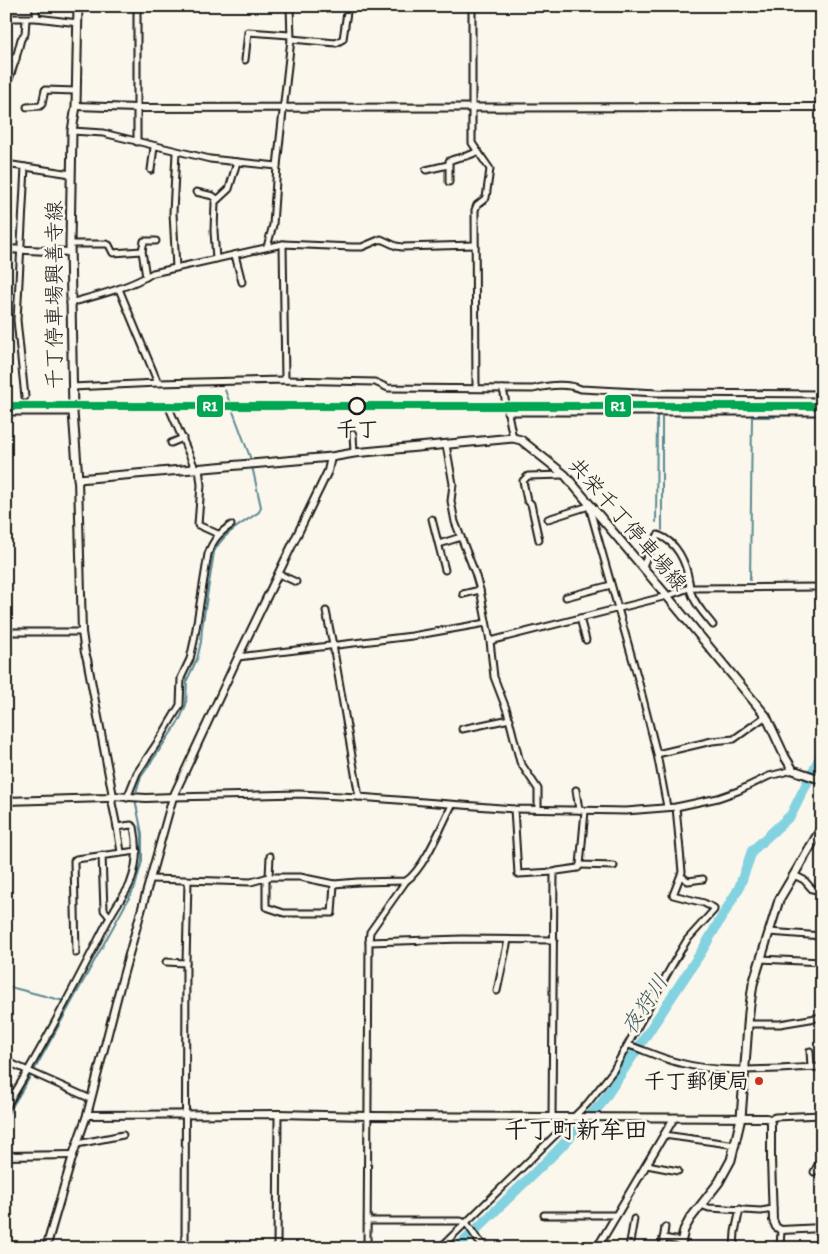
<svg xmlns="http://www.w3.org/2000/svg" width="828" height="1254" viewBox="0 0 828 1254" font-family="Itim,'Klee One',sans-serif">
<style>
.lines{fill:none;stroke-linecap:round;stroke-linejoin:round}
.stream{stroke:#5a8992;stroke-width:2}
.river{stroke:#83d2e0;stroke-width:10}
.minor-casing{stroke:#1c1c1c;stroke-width:9}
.tertiary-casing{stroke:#1c1c1c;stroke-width:10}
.secondary-casing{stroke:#1c1c1c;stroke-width:11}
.minor{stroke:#fbf7ec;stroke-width:5}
.tertiary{stroke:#fbf7ec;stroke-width:6}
.secondary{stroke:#fbf7ec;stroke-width:7}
.rail-1-casing{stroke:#fbf7ec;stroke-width:11}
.rail-1{stroke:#00a651;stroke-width:8}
.stop-dot{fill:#fbf7ec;stroke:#1c1c1c;stroke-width:2.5}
.poi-dot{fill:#c8321e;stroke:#fbf7ec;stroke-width:2}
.labels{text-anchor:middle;stroke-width:5;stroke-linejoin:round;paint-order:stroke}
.street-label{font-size:21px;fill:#1c1c1c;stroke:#fbf7ec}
.stop-label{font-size:21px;font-weight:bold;fill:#1c1c1c;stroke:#fbf7ec}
.poi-label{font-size:21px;font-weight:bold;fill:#1c1c1c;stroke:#fbf7ec;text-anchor:end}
.water-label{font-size:22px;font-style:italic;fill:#405c61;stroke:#fbf7ec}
.quarter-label{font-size:24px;font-weight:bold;fill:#1c1c1c;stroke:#fbf7ec}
.line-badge{stroke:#fbf7ec;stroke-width:2}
.badge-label{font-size:14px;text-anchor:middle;font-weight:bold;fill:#fff}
</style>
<rect width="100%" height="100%" fill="#fbf7ec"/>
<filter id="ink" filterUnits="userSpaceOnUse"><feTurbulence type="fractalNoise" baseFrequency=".02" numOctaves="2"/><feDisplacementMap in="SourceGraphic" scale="10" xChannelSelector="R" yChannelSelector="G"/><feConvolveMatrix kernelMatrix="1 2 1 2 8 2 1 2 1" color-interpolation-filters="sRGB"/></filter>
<g filter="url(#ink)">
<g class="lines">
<g class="stream">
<polyline points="656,522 657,417"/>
<polyline points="662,530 662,417"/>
<polyline points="750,580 752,417 775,417"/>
<polyline points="6,685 6,794"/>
<path d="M135 795 141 777 179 721 186 705 187 680 197 659 201 642 202 628 214 552C223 533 242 524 259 512L261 507 250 457 225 390"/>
<polyline points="6,986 64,1001"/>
<polyline points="6,1117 36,1067 135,887 142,861 142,834 135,799"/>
</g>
<polyline class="river" points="457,1248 557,1151 601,1104 700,954 739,888 752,851 791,815 822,753"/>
<g class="minor-casing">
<g id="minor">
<polyline points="35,6 37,18"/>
<polyline points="137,6 137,142"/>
<polyline points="472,6 472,143 490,169 486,198 477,205 475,210 476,388"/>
<polyline points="6,18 37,18 78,23"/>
<polyline points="291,39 336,43 343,39 347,12 350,6"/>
<polyline points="6,56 16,59"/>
<polyline points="245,60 248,32 290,35"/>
<polyline points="6,88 15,62 21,39 25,34 26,19"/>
<polyline points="27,107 40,106 42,104 45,90 76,91"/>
<polyline points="72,131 103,133 210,159 277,166"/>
<polyline points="6,164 71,174"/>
<polyline points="25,167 17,320 25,397"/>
<polyline points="151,170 154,147"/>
<polyline points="426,170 448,165"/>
<path d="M449 182V161C458 156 469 158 477 151"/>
<polyline points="196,192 213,196 217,199"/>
<polyline points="70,244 106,244 109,245 113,253 142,251"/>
<polyline points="283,244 285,380"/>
<polyline points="267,247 273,225 277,166 291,39 290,6"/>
<polyline points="235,255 242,282"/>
<polyline points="216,259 214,231 215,202 229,189 237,162"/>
<polyline points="176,268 173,213 176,152"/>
<polyline points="146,277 142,251 144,241 156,241"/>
<polyline points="119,289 158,383"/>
<path d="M70 303C99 295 128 288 153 273L283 244 352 247H362L381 239 396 246 402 247 475 245"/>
<path d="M72 387 158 383 285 380 375 382 388 388 533 389C549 385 566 383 581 389L657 393 822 394"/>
<polyline points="503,389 513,438"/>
<polyline points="170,410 195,468"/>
<polyline points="6,412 73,412"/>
<polyline points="507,412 822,412"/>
<polyline points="353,434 354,453"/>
<polyline points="171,443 183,438"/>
<polyline points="446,445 453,484 451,501 455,522 475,573 480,590 490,641 494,677 507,711 520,762 538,789 538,809"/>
<polyline points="199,468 201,485 198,525 218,534"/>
<polyline points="590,504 589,506 638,679 657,754 667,807"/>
<polyline points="432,519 445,570"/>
<polyline points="548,519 589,506"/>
<polyline points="539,540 531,504 527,500 523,481 528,476 564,475"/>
<polyline points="439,544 461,537"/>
<path d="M643 566 653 543 658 535C677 542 686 562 689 581 690 586 689 585 690 589 693 602 705 615 713 625"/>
<polyline points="279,574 296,582"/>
<polyline points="463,594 480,590"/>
<polyline points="566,597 611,585"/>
<polyline points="326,611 333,645 359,797"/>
<polyline points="580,618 586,640"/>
<polyline points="6,632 82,632"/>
<polyline points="490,641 667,596 689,588 822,587"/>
<polyline points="238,657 412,636 486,623"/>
<polyline points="462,729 510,719"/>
<polyline points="657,754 712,741 734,739 766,716"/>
<polyline points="576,790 579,810"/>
<polyline points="173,797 299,794 359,797 514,809 626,811 676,807 718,798 738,791 769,776 793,770"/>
<path d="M127 798 137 773 161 737 180 705 181 678 190 659 194 641 208 554C213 540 219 533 231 525"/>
<polyline points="514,809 518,874 554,872"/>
<polyline points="117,827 121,852"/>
<polyline points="102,855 104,910 110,917"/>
<polyline points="580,865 614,866"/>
<polyline points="794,875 804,880 812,889 822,891"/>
<polyline points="681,876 688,881 703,879"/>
<polyline points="269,877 270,856"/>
<polyline points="266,878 266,907 284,913 332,913 334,884"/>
<path d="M151 879 251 882 269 877H300L334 884 358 882 406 881C424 869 442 825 452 805"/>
<polyline points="769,932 822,936"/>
<polyline points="369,942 462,939 554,940"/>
<polyline points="76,953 74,861 76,859 137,851"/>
<polyline points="760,959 822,962"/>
<polyline points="166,962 186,963"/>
<polyline points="497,991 508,940"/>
<polyline points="749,1024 780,1024 822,1017"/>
<path d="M629 1045C646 1051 662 1059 680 1063 725 1075 775 1068 822 1067"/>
<polyline points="810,1051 811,1067"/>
<polyline points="6,1061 91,1099"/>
<path d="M6 1107C40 1053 69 997 98 940 103 930 108 920 114 910 119 901 126 893 130 884 137 866 138 846 134 827L131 825 117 827 112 803 113 796"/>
<polyline points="552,1117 554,872 557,871 578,868 580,865 585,811"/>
<polyline points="770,1119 775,1117 822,1115"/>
<polyline points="664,1135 736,1145"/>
<polyline points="77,1144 123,1135"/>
<polyline points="647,1165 678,1171"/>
<polyline points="814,1172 822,1157"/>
<polyline points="701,1205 709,1208 761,1211 773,1209"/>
<polyline points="544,1215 616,1215"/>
<polyline points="368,1221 461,1221 467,1224 478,1240"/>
<polyline points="663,1238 681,1241"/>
<polyline points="185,1248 186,963 188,881"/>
<polyline points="277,1248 278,1114"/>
<polyline points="367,1248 369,942 370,932 406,881"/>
<polyline points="440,1248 587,1104 613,1071 675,960 687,940 714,910 714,908 704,903 673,895 682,872 676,807"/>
<polyline points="629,1248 634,1219"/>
<polyline points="662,1248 665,1227"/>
<polyline points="734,1248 735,1232 740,1209"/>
<polyline points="780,1248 781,1230"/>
</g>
</g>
<g class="tertiary-casing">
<g id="tertiary">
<polyline points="76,106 137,108 822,107"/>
<polyline points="6,249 70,252"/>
<polyline points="78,479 82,632 85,653 87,659 113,796"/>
<polyline points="6,801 106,798 113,796 146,798 173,797"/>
<polyline points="87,1115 278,1114 368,1116 766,1118 770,1119 771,1124 771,1159 773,1220 776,1227 781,1230 822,1228"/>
<polyline points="6,1156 73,1155"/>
<polyline points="478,1240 486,1248"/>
<polyline points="46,1248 73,1155 87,1115 121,983 173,797 238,657 328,471 331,457"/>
<polyline points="597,1248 674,1118"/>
</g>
</g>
<g class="secondary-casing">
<g id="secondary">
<polyline points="78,6 76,106 72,131 70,244 73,412 78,479 331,457 354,453 513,438 521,440 565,475 667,596 766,716 785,757 793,770 822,780"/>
<polyline points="680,1248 684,1230 690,1219 719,1182 731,1160 741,1118 749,1012 753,984 779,900 822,827"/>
</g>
</g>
<use href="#minor" class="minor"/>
<use href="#tertiary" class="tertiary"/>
<use href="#secondary" class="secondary"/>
<g class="rail-1-casing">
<polyline id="rail-1" points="6,406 822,406"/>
</g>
<use href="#rail-1" class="rail-1"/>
</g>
</g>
<circle class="stop-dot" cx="357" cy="406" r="8"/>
<circle class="poi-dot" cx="759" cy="1081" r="5"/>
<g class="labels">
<g class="street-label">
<text transform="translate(54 295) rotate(-90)" y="7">千丁停車場興善寺線</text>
<text transform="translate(628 524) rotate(49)" y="7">共栄千丁停車場線</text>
</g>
<g class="stop-label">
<text x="357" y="436">千丁</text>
</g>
<g class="poi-label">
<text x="749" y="1088">千丁郵便局</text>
</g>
<g class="water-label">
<text transform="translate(644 1004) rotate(-57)" y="8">夜狩川</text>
</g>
<g class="quarter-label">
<text x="576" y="1138">千丁町新牟田</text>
</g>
</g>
<g class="line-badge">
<rect x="196" y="394" width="28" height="24" rx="5" fill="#00a651"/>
<rect x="604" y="394" width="28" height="24" rx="5" fill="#00a651"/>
</g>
<g class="badge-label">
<text x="210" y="411">R1</text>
<text x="618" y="411">R1</text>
</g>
<rect width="828" height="1254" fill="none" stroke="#fbf7ec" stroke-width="25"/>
<rect x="12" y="12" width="803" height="1229" fill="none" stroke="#1c1c1c" stroke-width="2" filter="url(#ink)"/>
</svg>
